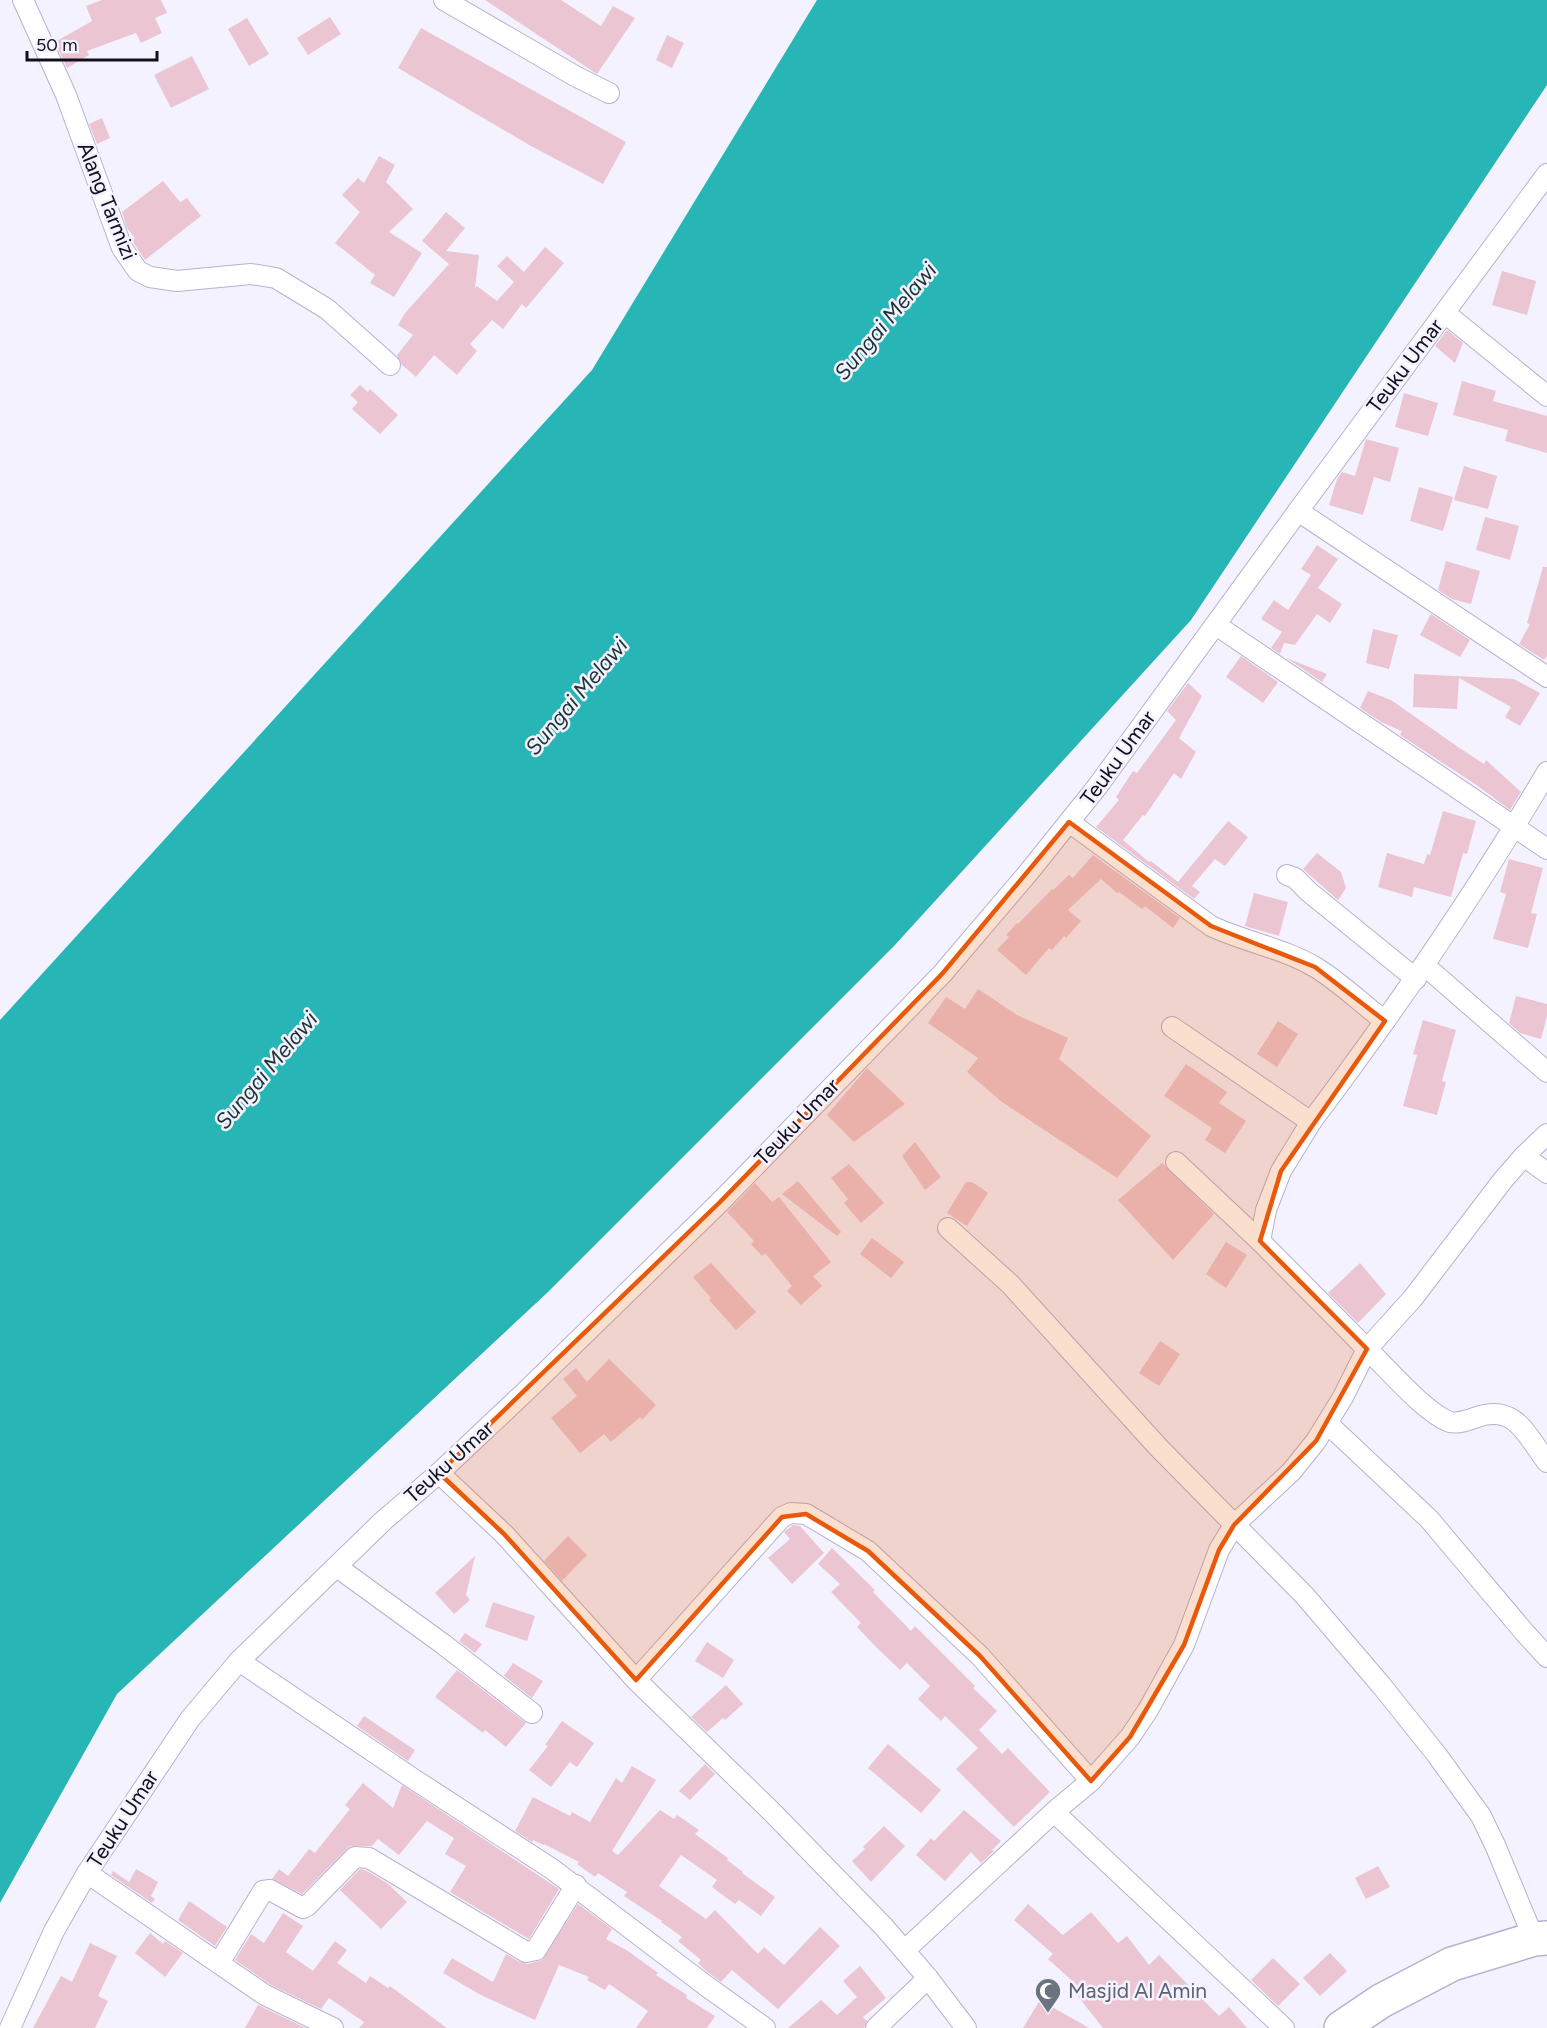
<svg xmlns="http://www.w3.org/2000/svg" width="1547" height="2028" viewBox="0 0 1547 2028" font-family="Figtree,sans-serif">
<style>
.water{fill:#28b5b6}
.building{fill:#ebc6d2}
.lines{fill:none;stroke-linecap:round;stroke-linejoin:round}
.street-casing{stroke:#b7b1d0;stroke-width:22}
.highway-casing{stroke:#b7b1d0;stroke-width:36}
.street{stroke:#fff;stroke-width:20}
.highway{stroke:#fff;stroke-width:33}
.marked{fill:#e8590c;fill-opacity:0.2;stroke:#e8590c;stroke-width:4.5;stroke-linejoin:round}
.labels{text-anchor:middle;stroke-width:5;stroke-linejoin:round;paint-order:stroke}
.street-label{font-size:21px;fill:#110f19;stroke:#f4f2ff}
.worship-label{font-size:21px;fill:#5b616d;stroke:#f4f2ff;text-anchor:start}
.water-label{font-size:22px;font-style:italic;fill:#1e3535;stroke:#f4f2ff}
</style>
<rect width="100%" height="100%" fill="#f4f2ff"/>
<polygon class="water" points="817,0 1547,0 1547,85 1191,620 894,946 548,1292 117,1694 0,1903 0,1020 592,370"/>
<g class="building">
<polygon points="102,0 161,0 167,13 155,18 162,33 141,43 136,33 87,51 89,55 67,68 55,42 92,21 86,6"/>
<polygon points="485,0 561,0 601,26 613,6 635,18 597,74"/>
<polygon points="330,17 341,34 308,55 297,38"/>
<polygon points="247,18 269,54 249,66 228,29"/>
<polygon points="421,28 626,142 603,184 531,146 398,68"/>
<polygon points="667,35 684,43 672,68 656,60"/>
<polygon points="192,56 209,89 171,108 154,75"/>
<polygon points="102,118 110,138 97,144 89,124"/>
<polygon points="379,156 395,165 386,182 413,209 389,232 422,253 394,297 370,283 375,275 335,243 360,212 342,195 358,178 364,183"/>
<polygon points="163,181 180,202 187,198 201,216 145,260 133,242 132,240 135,238 127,228 122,212"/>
<polygon points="446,212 465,228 446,251 479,255 475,288 477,286 497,301 514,282 497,266 507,256 524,272 545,247 564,263 526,308 522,304 503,329 492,320 470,344 477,351 457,375 434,355 416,377 402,365 397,355 413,335 398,325 405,313 449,264 422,241"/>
<polygon points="1502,271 1536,281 1527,315 1492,305"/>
<polygon points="1447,330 1463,343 1455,363 1435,346"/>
<polygon points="1462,381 1496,391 1493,401 1547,416 1547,453 1505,441 1508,430 1453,415"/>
<polygon points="360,385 368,392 370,389 398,415 380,434 352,409 358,402 350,395"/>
<polygon points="1404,393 1438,403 1428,436 1395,427"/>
<polygon points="1366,439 1399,448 1390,482 1374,477 1363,515 1329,505 1337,479 1342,472 1355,476"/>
<polygon points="1464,466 1497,476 1488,509 1454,500"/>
<polygon points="1419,487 1453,497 1443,531 1410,521"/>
<polygon points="1485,517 1519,526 1510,560 1476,550"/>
<polygon points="1317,545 1338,559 1318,588 1342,604 1330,623 1317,614 1295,645 1284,643 1280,654 1271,648 1282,632 1261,619 1274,600 1288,610 1311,575 1301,569"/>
<polygon points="1446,561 1480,571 1471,604 1452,599 1438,590"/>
<polygon points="1543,567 1547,567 1547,656 1544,660 1519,644 1530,624 1527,623"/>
<polygon points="1431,614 1470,640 1460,657 1420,635"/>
<polygon points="1373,629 1398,635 1389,669 1366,663"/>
<polygon points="1241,656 1278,682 1263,703 1226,677"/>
<polygon points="1285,657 1289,659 1327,674 1322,682"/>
<polygon points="1414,674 1514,679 1540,693 1520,726 1505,717 1511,707 1459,678 1457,709 1413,707"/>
<polygon points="1188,683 1202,696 1179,738 1196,752 1181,779 1174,773 1145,816 1143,815 1123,840 1149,862 1151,861 1178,882 1228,821 1248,837 1225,866 1215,859 1192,886 1200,892 1194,899 1096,827 1119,800 1116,797 1133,771 1137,773 1176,720 1167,711"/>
<polygon points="1368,691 1391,700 1458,747 1484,764 1486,760 1521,792 1510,810 1478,786 1400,735 1402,731 1381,722 1360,708"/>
<polygon points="1443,811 1476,821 1467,854 1463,853 1451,897 1414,887 1412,897 1378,887 1387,853 1424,864 1427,854 1430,855"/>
<polygon points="1317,853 1341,872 1346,888 1338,900 1303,869"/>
<polygon points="1093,855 1180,918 1173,928 1145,906 1142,909 1119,892 1117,893 1101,879 1068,910 1081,921 1066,938 1064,936 1052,950 1049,948 1026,975 997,950 1009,937 1006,935 1017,923 1018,924 1052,889 1053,890 1069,875 1073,878"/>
<polygon points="1509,859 1543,868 1531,913 1537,914 1528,948 1493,939 1506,894 1500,892"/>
<polygon points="1254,893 1288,902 1279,936 1245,926"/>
<polygon points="978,989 1017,1015 1068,1038 1059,1059 1151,1136 1117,1178 1002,1102 967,1072 978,1058 928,1023 946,997 965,1009"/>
<polygon points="1516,996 1547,1004 1547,1016 1541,1039 1520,1033 1509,1023"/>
<polygon points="1423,1020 1456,1030 1442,1081 1446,1082 1437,1115 1403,1106 1417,1055 1413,1054"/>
<polygon points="1278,1021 1298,1034 1277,1067 1257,1054"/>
<polygon points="1186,1064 1227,1092 1219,1103 1246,1121 1225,1153 1205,1140 1212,1128 1164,1096"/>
<polygon points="867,1068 905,1104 854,1142 827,1115"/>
<polygon points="915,1142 941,1177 925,1190 902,1156"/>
<polygon points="1162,1163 1214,1214 1173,1260 1118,1200"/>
<polygon points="849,1164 884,1203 861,1223 844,1203 848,1199 831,1178"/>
<polygon points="798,1181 841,1232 837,1236 782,1194"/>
<polygon points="966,1182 972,1182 988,1193 967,1226 947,1213"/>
<polygon points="755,1183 772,1202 779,1197 831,1262 813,1276 822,1286 801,1305 787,1291 792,1286 765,1253 762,1256 751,1244 754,1241 727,1212"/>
<polygon points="872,1238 904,1262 891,1278 860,1254"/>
<polygon points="1226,1242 1247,1255 1226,1288 1206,1274"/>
<polygon points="711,1263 756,1312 736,1330 709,1300 711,1298 693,1277"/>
<polygon points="1360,1263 1386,1294 1358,1323 1328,1293"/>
<polygon points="1160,1341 1180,1354 1159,1386 1139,1373"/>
<polygon points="609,1359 656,1405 642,1420 640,1417 611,1442 604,1434 580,1453 551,1418 577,1396 563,1379 576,1368 587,1382"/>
<polygon points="793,1525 800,1526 824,1553 792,1584 768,1558 790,1539 784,1532"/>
<polygon points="568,1536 587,1555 562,1581 544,1561"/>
<polygon points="832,1548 875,1590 873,1592 911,1631 915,1626 975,1686 973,1688 997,1711 979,1730 1002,1754 1008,1748 1050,1792 1014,1827 956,1769 978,1748 945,1716 941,1721 918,1699 930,1686 907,1663 900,1670 875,1646 857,1627 861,1623 831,1592 840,1584 818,1564"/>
<polygon points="475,1556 466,1595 470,1600 454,1614 435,1593"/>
<polygon points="493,1602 535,1616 527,1641 485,1627"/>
<polygon points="465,1633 482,1644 475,1653 459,1641"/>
<polygon points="707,1642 734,1660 723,1678 695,1661"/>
<polygon points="513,1663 543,1681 532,1698 504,1676"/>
<polygon points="457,1670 526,1723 506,1747 485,1730 483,1733 435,1697"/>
<polygon points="726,1685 743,1704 725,1720 723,1718 707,1732 691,1717"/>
<polygon points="364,1716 415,1750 408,1761 357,1726"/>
<polygon points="562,1721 594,1743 577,1767 570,1762 551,1787 529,1770 548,1746 545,1745"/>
<polygon points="888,1744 941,1790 921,1813 868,1768"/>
<polygon points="705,1764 715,1774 690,1800 679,1791"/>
<polygon points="632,1766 656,1780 612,1851 618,1855 660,1810 674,1819 677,1815 699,1830 695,1834 728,1858 727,1860 743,1872 742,1873 775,1897 761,1916 739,1900 735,1904 712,1887 717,1880 681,1855 659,1886 706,1919 715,1910 758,1954 764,1947 784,1965 820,1927 840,1946 778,2009 732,1970 721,1982 705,1970 698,1963 701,1960 678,1941 682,1937 661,1922 662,1921 624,1896 627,1892 598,1873 595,1877 577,1864 579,1862 544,1844 543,1845 533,1840 532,1842 515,1831 533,1797 570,1816 572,1812 590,1822 616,1778 622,1783"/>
<polygon points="363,1783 393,1808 402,1785 559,1889 529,1939 450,1892 466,1866 445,1854 454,1838 427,1821 399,1855 378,1839 372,1846 350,1846 302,1894 272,1879 279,1869 288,1876 309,1849 315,1853 350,1809 345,1805"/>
<polygon points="964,1810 1001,1841 992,1850 994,1851 981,1863 971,1852 945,1881 916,1855 931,1838 934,1841"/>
<polygon points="884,1826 905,1846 871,1882 852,1861 865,1849 863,1847"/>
<polygon points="1378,1866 1390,1887 1366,1899 1355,1878"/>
<polygon points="136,1869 158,1882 151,1896 155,1899 152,1903 111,1875 113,1871 129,1882"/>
<polygon points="360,1869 365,1870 387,1883 407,1902 381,1929 340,1890"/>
<polygon points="189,1901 227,1927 215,1946 178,1920"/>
<polygon points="578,1904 612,1929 606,1939 628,1951 658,1973 656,1975 687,1995 686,1998 715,2016 707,2028 636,2028 648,2011 609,1984 605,1990 587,1980 589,1977 559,1965 535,2020 479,1994 443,1973 452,1958 493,1982 506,1954 520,1962 528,1964 542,1960"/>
<polygon points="1028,1904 1063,1935 1091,1912 1118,1943 1127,1936 1149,1965 1159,1955 1219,2016 1229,2007 1247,2028 1103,2028 1072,1989 1077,1985 1048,1959 1053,1954 1014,1920"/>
<polygon points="283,1913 303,1926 286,1952 313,1971 335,1941 347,1950 337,1963 366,1983 370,1976 388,1988 390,1986 447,2028 359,2028 364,2022 329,1998 321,2009 271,1985 235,1960 251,1934 264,1943"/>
<polygon points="150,1933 163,1944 165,1941 183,1953 165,1977 135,1953"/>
<polygon points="90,1943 117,1956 98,1996 108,2001 95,2028 33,2028 61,1976 72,1982"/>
<polygon points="1330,1953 1347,1971 1320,1996 1303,1978"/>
<polygon points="1273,1958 1300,1984 1278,2006 1251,1980"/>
<polygon points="860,1966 886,1998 863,2017 867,2021 864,2028 788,2028 821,2000 837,2015 857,1997 843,1981"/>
<polygon points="1040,2000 1089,2028 1023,2028"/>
<polygon points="258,2005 260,2006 306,2028 245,2028"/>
</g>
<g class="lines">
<g class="street-casing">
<g id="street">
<polyline points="23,0 66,95 122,248 138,271 150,277 177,281 251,274 276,278 327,309 390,365"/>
<polyline points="444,0 575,76 609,93"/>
<polyline points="1445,313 1547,396"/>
<polyline points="1298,511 1547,677"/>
<polyline points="1216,625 1547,849"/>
<path d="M1069 822 1211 926C1245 942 1283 948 1315 967 1340 982 1362 1004 1385 1021"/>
<polyline points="1287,875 1295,878 1309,892 1416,979"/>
<polyline points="1424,965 1547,1072"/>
<path d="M1172 1027 1311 1122C1396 1009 1476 893 1547 772"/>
<polyline points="1547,1134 1524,1156 1547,1173"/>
<path d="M1524 1156 1503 1180 1413 1298 1367 1349C1387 1368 1425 1413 1450 1422 1459 1424 1469 1420 1477 1417 1516 1404 1526 1435 1547 1462"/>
<polyline points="948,1228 1010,1284 1159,1448 1305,1596 1381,1685 1437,1755 1481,1816 1495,1845 1534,1939"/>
<polyline points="1260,1241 1266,1210 1281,1171 1311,1122"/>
<polyline points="1327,1423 1429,1519 1525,1633 1547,1657"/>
<polyline points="439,1473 504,1534 636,1680 771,1811 884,1927 928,1978 966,2028"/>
<polyline points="337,1567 443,1644 532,1713"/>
<polyline points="239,1661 415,1780 552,1869 705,1985 765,2028"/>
<polyline points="636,1680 782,1517 791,1513 806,1514 868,1551 980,1656 1091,1781"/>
<polyline points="1054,1812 1284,2028"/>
<polyline points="87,1873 265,1995 333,2028"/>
<polyline points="905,1950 1055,1811 1091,1781 1130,1737 1148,1710 1184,1645 1219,1550 1234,1525 1291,1472 1316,1441 1343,1397 1367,1349 1260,1241 1176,1162"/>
<polyline points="219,1963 263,1891 270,1890 303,1908 307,1906 355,1857 369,1858 526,1952 536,1950 576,1885"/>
<polyline points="10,2028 54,1931 87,1873 190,1719 239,1661 383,1521 439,1473 524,1393 720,1202 942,974 1028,873 1097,787 1298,511 1547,174"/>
<polyline points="876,2028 928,1978"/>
</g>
</g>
<g class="highway-casing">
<polyline id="highway" points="1341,2028 1381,2001 1452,1964 1534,1939 1547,1938"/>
</g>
<use href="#street" class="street"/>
<use href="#highway" class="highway"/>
</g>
<path class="marked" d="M1069 822 1211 926 1315 967 1385 1021 1281 1171 1260 1241 1367 1349 1316 1441 1234 1525 1219 1550 1184 1645 1130 1737 1091 1781 980 1656 868 1551 806 1514 782 1517 636 1680 504 1534 439 1473 720 1202 942 974Z"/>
<defs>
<g id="mosque-pin" transform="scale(1.35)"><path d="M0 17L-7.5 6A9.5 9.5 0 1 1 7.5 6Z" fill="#6b7280" stroke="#f4f2ff"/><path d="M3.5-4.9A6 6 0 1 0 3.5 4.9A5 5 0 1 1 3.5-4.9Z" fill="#fff"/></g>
</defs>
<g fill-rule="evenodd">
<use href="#mosque-pin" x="1048" y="1991"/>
</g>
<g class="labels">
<g class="street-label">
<text transform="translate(107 201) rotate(68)" y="7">Alang Tarmizi</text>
<text transform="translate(1405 366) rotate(-53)" y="7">Teuku Umar</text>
<text transform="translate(1118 758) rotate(-54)" y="7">Teuku Umar</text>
<text transform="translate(797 1122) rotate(-46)" y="7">Teuku Umar</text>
<text transform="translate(449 1462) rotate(-42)" y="7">Teuku Umar</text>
<text transform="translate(123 1819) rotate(-57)" y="7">Teuku Umar</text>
</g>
<g class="worship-label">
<text x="1068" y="1998">Masjid Al Amin</text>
</g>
<g class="water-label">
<text transform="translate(885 321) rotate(-50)" y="8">Sungai Melawi</text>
<text transform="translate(576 696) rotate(-50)" y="8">Sungai Melawi</text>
<text transform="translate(266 1070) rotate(-50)" y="8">Sungai Melawi</text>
</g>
</g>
<path d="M27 51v9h130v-9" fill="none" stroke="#110f19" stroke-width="3"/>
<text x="36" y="51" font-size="18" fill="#110f19" stroke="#f4f2ff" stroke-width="4.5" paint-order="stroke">50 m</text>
</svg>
